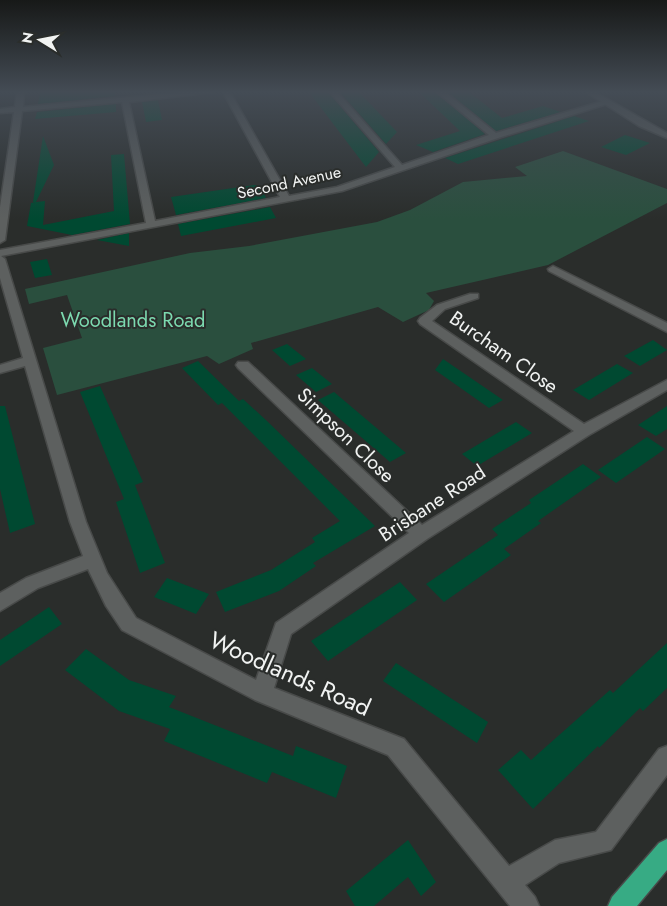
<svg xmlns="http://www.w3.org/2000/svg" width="667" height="906" viewBox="0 0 667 906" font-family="Jost,sans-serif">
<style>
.green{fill:#2a4f3e}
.building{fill:#004931}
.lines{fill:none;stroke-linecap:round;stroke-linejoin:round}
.street-casing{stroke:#484a49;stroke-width:3}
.secondary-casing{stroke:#484a49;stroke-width:3}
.primary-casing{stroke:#484a49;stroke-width:3}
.street{fill:#5d605f;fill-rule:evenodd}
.secondary{fill:#5d605f;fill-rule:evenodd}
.primary{fill:#37ab84;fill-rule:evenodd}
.labels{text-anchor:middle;stroke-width:4;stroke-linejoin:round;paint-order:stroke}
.far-street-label{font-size:16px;fill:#f1f3f2;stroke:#2a2d2b}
.park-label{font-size:20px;fill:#7cd9af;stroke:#2a2d2b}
.street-label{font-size:20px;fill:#f1f3f2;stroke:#2a2d2b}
.near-street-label{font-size:24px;fill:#f1f3f2;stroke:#2a2d2b}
</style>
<rect width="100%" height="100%" fill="#2a2d2b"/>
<polygon class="green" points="563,151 667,189 667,203 548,265 426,293 434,301 429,310 403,322 378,307 251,343 253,349 219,364 207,356 57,395 43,348 82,338 67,295 29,304 25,289 190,253 249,246 377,222 410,210 463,182 527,176 515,167"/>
<g class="building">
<polygon points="40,92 115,92 115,96 38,104"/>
<polygon points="309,92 328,92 379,152 366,167"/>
<polygon points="340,92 359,92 397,132 386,144"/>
<polygon points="419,92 435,92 485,134 433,152 416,145 460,131"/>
<polygon points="448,92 469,92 502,118 543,106 561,112 496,131"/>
<polygon points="158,100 162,120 146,122 142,102"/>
<polygon points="116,104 116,112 35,119 37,112"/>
<polygon points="574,116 589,121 458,164 445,158"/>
<polygon points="625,135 650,143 626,155 601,147"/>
<polygon points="43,136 54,165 36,202 45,201 43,225 114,211 111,155 124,154 130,224 72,235 27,226 31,203 35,202 33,202"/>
<polygon points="254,185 260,185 266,198 176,215 171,197"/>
<polygon points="270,207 276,218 181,236 178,224"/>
<polygon points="129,233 129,246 97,240"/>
<polygon points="47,259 52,275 35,278 30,262"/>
<polygon points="653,340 667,350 640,366 624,356"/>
<polygon points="287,344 306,359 290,366 272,350"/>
<polygon points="443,359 503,400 489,408 435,370"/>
<polygon points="198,361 239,401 243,399 267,421 375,526 313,563 316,566 279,591 225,612 216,592 271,570 315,542 312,538 340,521 222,403 218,405 182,368"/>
<polygon points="617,364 633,373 589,400 573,390"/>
<polygon points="312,368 332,384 316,392 296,375"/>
<polygon points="100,386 143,482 135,485 165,563 140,573 116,502 124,499 80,392"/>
<polygon points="334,392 406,453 390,462 318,400"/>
<polygon points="0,406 5,406 35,524 10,533 0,489"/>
<polygon points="667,406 667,429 656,436 638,425"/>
<polygon points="516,422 532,433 477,466 462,454"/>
<polygon points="647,437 665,449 616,483 598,470"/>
<polygon points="583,464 601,477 538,521 541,523 504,549 511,555 444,602 426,584 498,535 492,529 531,503 529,500"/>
<polygon points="167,578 209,594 196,614 154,597"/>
<polygon points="400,582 417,600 328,661 311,641"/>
<polygon points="49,607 62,624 0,666 0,640"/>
<polygon points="667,643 667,688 643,711 640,708 599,748 598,746 533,809 498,770 521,750 531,760 610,690 613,693"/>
<polygon points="86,649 129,680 176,696 169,707 293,756 296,746 347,766 336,798 272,772 267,783 164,741 170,729 119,711 65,670"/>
<polygon points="396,663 488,722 477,743 383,681"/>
<polygon points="408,840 436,882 421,896 408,877 374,906 355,906 346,891"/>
</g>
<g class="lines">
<g class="street-casing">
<g id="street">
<polygon points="17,92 24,92 23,107 183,92 214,92 129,102 155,221 280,197 223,92 230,92 289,196 337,187 395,167 330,92 337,92 402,165 489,135 437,92 445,92 496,133 603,101 610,103 498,138 342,191 1,256 5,259 86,522 107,573 136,618 256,680 276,623 409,533 238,368 236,365 238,362 248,362 422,525 574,431 420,324 418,321 420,318 437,305 470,294 478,294 478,298 445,309 432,321 584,424 667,380 667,390 589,435 427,539 291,634 274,688 404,739 509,866 555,840 596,832 659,749 667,746 667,775 611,850 559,863 525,885 535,897 539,906 510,906 388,755 255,700 122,630 106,606 88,569 38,588 0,611 0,593 26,578 83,556 70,522 25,366 0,373 0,365 23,358 0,278 0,250 146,223 122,102 22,111 5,240 0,243 0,207 14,112 0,113 0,109 15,107"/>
<polygon points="553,266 667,323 667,332 549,271 548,269"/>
</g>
</g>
<g class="secondary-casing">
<polygon id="secondary" points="586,92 595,92 667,133 667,138 639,126"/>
</g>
<g class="primary-casing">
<polygon id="primary" points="667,839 667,870 637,906 608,906 612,897 659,843"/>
</g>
<use href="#street" class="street"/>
<use href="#secondary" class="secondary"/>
<use href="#primary" class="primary"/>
</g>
<linearGradient id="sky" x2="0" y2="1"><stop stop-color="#171918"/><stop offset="0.42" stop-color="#444c55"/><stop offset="1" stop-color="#444c55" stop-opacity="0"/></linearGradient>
<rect width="667" height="219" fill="url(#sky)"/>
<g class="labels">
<g class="far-street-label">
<text transform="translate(289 182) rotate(-12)" y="6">Second Avenue</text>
</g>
<g class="park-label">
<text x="133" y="327">Woodlands Road</text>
</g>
<g class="street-label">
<text transform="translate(504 352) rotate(35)" y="7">Burcham Close</text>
<text transform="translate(346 435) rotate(44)" y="7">Simpson Close</text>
<text transform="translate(432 503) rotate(-33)" y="7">Brisbane Road</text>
</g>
<g class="near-street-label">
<text transform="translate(290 674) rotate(24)" y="8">Woodlands Road</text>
</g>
</g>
<g transform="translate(40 40) rotate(280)" stroke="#2a2d2b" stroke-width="4" paint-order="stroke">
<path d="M0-4L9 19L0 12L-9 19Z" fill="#f1f3f2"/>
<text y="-8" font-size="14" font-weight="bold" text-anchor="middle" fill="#f1f3f2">N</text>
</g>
</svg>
